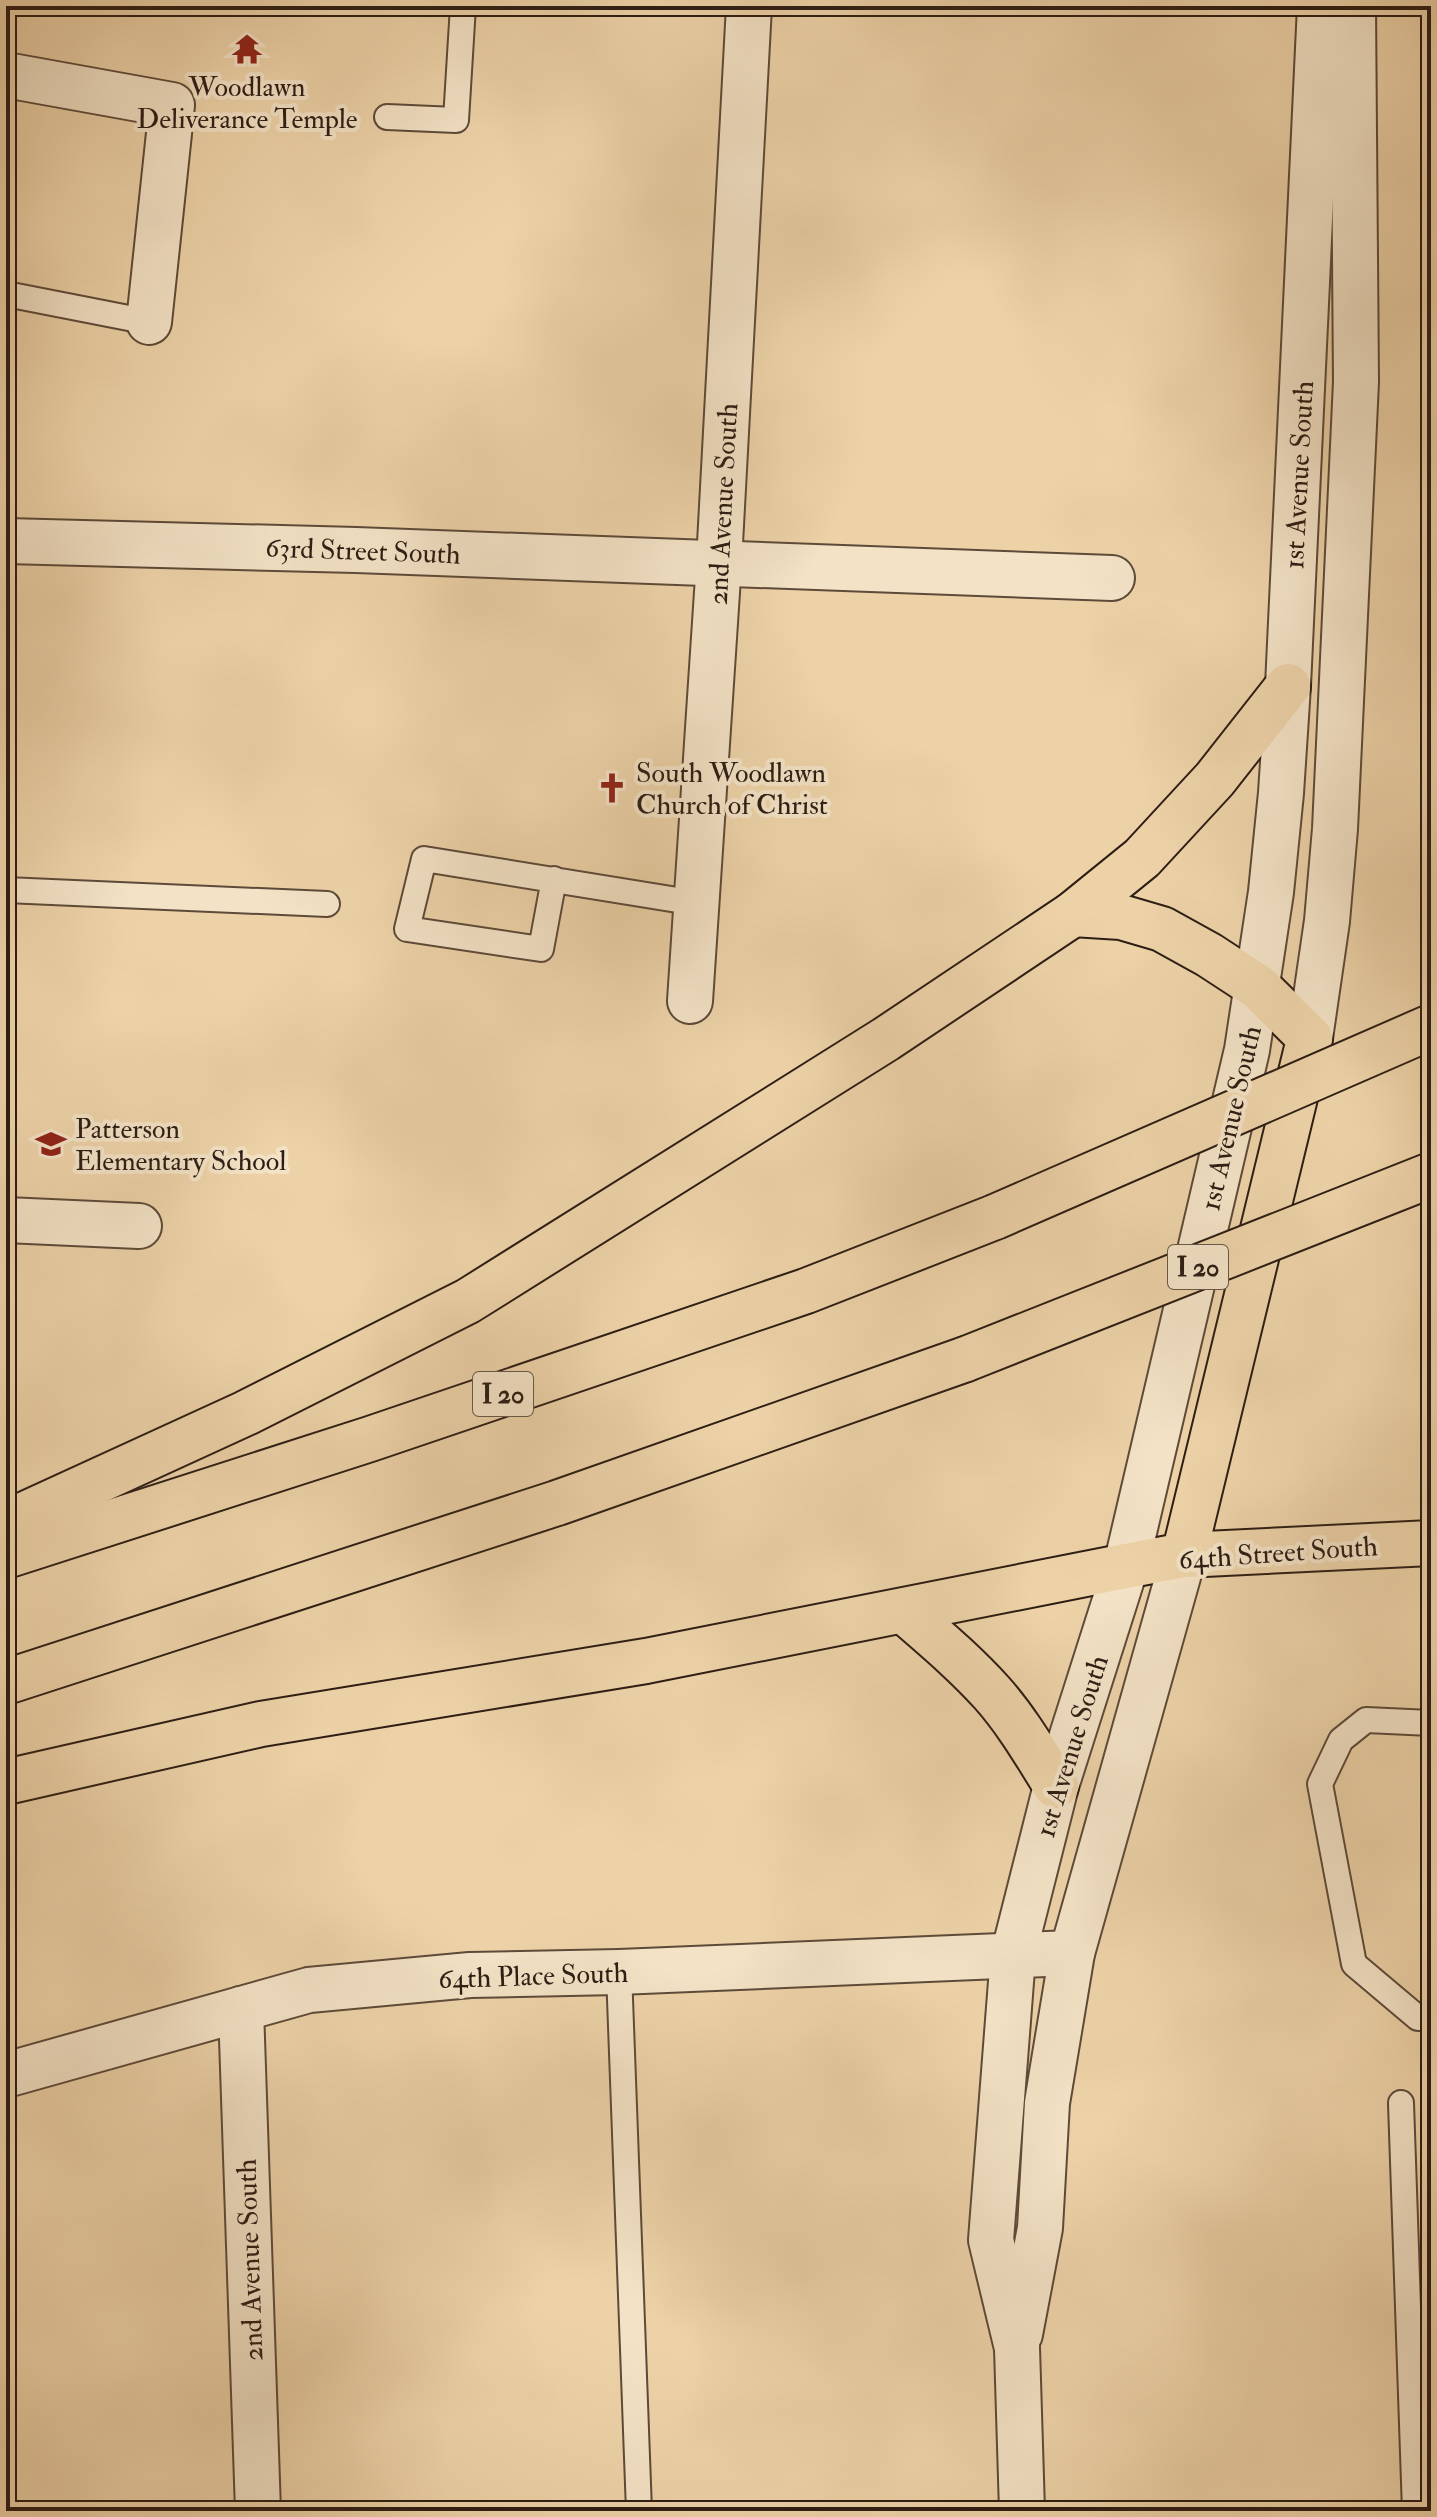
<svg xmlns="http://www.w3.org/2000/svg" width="1437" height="2517" viewBox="0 0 1437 2517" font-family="'IM FELL Double Pica',serif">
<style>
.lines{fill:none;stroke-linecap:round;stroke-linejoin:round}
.service-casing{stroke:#5d4a39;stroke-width:28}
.minor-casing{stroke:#5d4a39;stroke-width:48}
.tertiary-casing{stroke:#5d4a39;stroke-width:48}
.primary-casing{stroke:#2d1d14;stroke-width:48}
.motorway-casing{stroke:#2d1d14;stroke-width:48}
.service{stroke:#f3e2c6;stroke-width:24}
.minor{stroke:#f3e2c6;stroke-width:44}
.tertiary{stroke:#f3e2c6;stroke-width:44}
.primary{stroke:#edd2a8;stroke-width:44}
.motorway{stroke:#edd2a8;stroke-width:44}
.motorway-bridge-casing{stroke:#2d1d14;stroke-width:48;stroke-linecap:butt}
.motorway-bridge{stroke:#edd2a8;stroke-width:44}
.labels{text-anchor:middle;stroke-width:8;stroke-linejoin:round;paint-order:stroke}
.shield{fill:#f3e2c6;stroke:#685849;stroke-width:2}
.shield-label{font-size:26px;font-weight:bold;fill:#2d1d14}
.poi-label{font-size:28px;fill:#2d1d14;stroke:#f3e2c6;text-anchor:start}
.street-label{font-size:28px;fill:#2d1d14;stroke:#f3e2c6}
</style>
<rect width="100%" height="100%" fill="#edd2a8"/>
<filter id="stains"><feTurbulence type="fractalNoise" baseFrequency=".0025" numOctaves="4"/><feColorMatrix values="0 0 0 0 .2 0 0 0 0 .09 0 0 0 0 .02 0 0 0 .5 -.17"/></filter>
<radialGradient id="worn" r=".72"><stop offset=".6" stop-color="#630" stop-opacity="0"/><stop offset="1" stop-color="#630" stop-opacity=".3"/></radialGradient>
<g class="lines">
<g class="service-casing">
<g id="service">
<polyline points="387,117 456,120 463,6"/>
<polyline points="6,294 149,322"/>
<polyline points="554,879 541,949 407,929 424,859 696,903"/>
<polyline points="6,890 327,904"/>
<polyline points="1431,1723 1366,1720 1341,1740 1320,1784 1354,1964 1418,2018 1431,2018"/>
<polyline points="619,1972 639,2511"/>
<polyline points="1401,2103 1415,2511"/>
</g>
</g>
<g class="minor-casing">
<g id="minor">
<polyline points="6,75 172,105 149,322"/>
<polyline points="6,541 356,550 1112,578"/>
<polyline points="690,1001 719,562 749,6"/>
<polyline points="6,1220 139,1226"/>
<polyline points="241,2009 258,2511"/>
<polyline points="1017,2348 1022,2511"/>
</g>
</g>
<g class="tertiary-casing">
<g id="tertiary">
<polyline points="1310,1038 1327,921 1335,829 1356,382 1353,6"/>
<polyline points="6,2075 309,1990 470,1975 619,1972 1072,1953"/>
<polyline points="1020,2334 1040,2228 1047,2103 1072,1953 1184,1555"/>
<polyline points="1017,2348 991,2240 1013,1956 1056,1786 1126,1566 1247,1050 1271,892 1281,793 1288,686 1320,6"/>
</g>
</g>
<g class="primary-casing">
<g id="primary">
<polyline points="1184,1555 1306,1052"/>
<polyline points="1126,1566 1184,1555 1431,1543"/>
</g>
</g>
<g class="motorway-casing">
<g id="motorway">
<polyline points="1073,914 1121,917 1162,929 1209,955 1258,987 1310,1038"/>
<polyline points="6,1523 246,1413 468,1301 886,1039 1073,914 1142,858 1215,779 1288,686"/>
<polyline points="6,1556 370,1439 806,1291 995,1217"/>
<path d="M904 1611C934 1637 965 1663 992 1693 1017 1721 1036 1754 1056 1786"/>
<polyline points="6,1682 557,1503 966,1359"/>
<polyline points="6,1782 261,1724 646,1661 1126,1566"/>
</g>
</g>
<use href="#service" class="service"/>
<use href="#minor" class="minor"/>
<use href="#tertiary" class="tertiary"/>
<use href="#primary" class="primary"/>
<use href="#motorway" class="motorway"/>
<g class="motorway-bridge-casing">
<g id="motorway-bridge">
<polyline points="995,1217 1431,1027"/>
<polyline points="966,1359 1431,1175"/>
</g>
</g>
<use href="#motorway-bridge" class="motorway-bridge"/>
</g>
<defs>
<g id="temple-bare" transform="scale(2.4)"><path d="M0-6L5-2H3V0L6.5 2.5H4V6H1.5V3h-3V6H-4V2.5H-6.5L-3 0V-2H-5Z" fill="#8f2418" stroke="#f3e2c6" stroke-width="2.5" paint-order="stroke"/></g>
<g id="church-bare" transform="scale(2.4)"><path d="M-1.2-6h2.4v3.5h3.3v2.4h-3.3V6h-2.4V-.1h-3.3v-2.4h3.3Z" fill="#8f2418" stroke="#f3e2c6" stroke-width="2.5" paint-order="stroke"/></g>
<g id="school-bare" transform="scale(2.4)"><path d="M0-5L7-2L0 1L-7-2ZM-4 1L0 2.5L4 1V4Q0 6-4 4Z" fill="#8f2418" stroke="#f3e2c6" stroke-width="2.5" paint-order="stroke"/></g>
</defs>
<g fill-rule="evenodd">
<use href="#temple-bare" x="247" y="49"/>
<use href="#church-bare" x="612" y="788"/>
<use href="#school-bare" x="51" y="1144"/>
</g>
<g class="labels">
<g class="shield">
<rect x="1168" y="1245" width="60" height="44" rx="6"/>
<rect x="473" y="1372" width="60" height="44" rx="6"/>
</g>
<g class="shield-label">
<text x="1198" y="1276">I 20</text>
<text x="503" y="1403">I 20</text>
</g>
<g class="poi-label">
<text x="247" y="96" text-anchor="middle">Woodlawn<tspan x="247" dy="32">Deliverance Temple</tspan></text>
<text x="636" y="782">South Woodlawn<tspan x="636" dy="32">Church of Christ</tspan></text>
<text x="75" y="1138">Patterson<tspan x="75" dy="32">Elementary School</tspan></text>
</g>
<g class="street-label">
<text transform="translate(1298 475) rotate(-87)" y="10">1st Avenue South</text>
<text transform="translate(722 504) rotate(-87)" y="10">2nd Avenue South</text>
<text transform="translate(363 550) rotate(2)" y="10">63rd Street South</text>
<text transform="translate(1230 1118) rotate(-77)" y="10">1st Avenue South</text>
<text transform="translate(1278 1552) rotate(-4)" y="10">64th Street South</text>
<text transform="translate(1071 1746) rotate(-73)" y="10">1st Avenue South</text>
<text transform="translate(533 1975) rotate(-2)" y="10">64th Place South</text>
<text transform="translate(249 2260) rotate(-92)" y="10">2nd Avenue South</text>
</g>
</g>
<rect width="1437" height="2517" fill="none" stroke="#edd2a8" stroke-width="32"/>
<rect x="8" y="8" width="1421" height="2501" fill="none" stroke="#2d1d14" stroke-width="4"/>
<rect x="16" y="16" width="1405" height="2485" fill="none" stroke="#2d1d14" stroke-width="2"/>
<rect width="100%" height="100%" filter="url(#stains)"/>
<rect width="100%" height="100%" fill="url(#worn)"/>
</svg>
